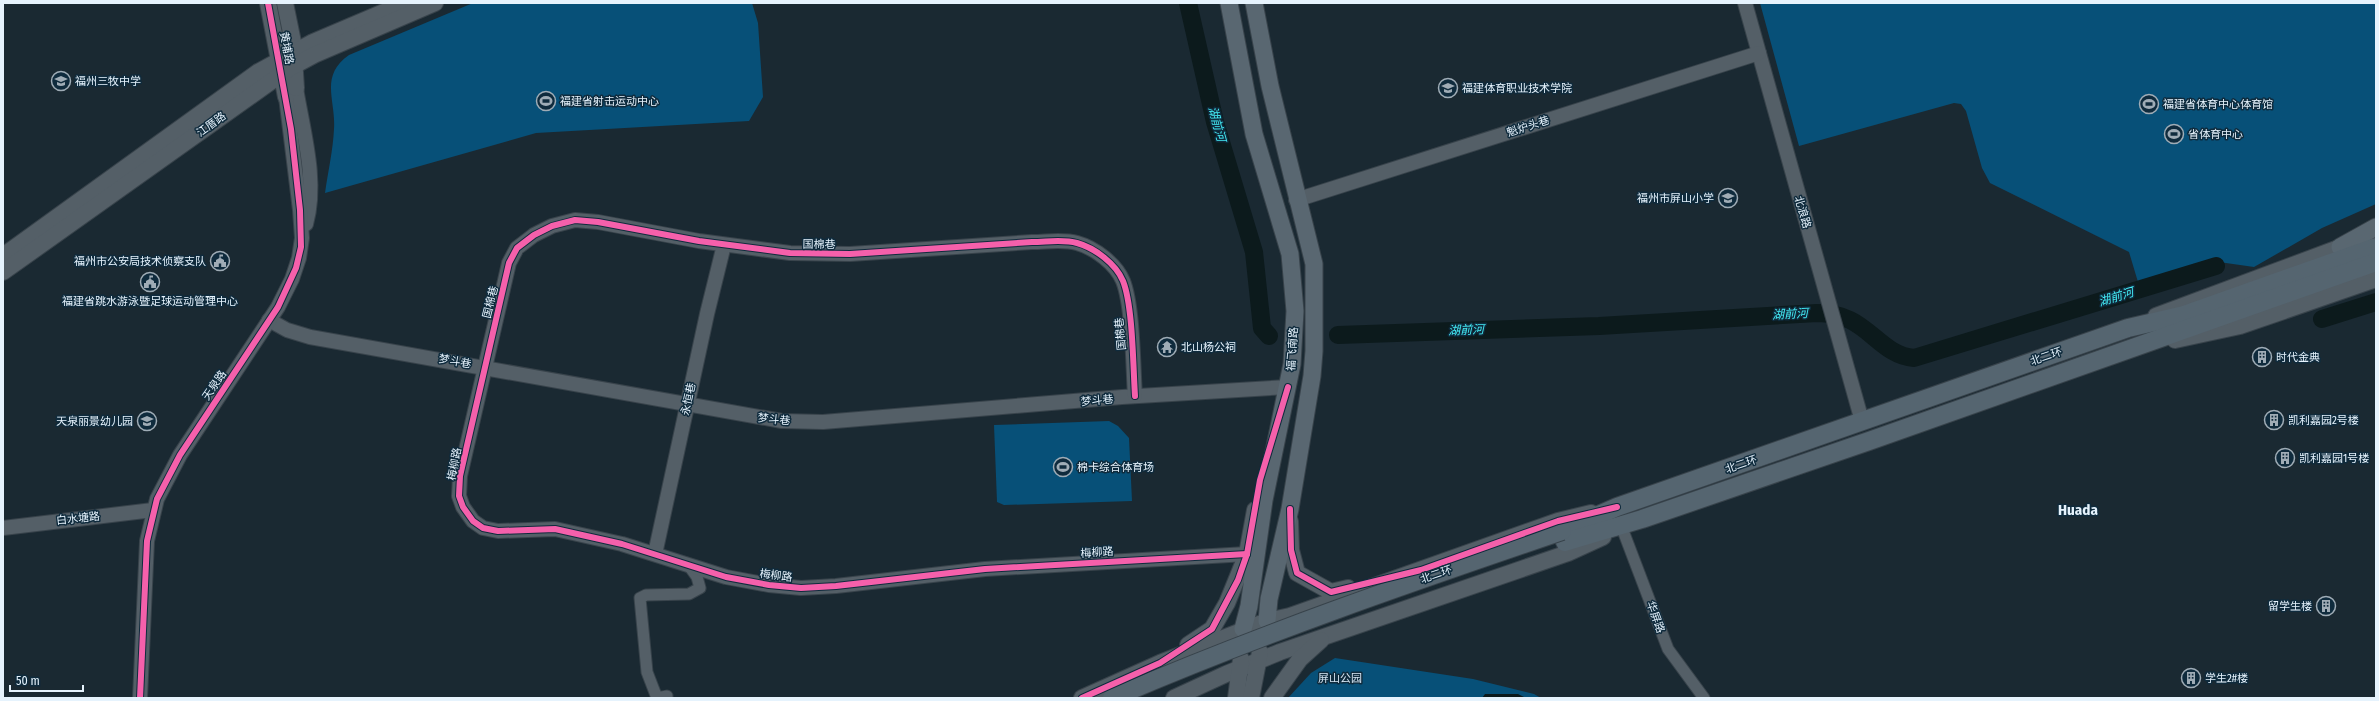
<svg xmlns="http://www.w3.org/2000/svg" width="2379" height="701" viewBox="0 0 2379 701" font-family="'Fira Sans Condensed','Noto Sans SC',sans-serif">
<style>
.green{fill:#075078}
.water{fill:#0c1a1c}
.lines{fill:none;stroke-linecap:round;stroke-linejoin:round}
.river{stroke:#0c1a1c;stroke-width:18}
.minor-casing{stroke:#38434b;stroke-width:13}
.tertiary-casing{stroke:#38434b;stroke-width:16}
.secondary-casing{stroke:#38434b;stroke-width:18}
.primary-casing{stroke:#38434b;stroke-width:19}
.trunk-casing{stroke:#38434b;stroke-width:20}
.minor{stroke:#545f67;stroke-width:11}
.tertiary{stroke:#545f67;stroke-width:14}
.secondary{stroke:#545f67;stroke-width:16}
.primary{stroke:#596771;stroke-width:17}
.trunk{stroke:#556570;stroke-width:18}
.trunk-bridge-casing{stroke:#38434b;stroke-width:20;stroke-linecap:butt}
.trunk-bridge{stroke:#556570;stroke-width:18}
.cycleway-casing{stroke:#0f2b3d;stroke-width:8}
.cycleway{stroke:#f560ab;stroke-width:6}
.labels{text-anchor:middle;stroke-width:3;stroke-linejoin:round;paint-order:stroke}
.street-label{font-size:11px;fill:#e6f3fd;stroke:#0f2b3d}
.poi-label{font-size:11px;fill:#e6f3fd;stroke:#0f2b3d;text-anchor:start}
.park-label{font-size:11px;fill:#d6e7f5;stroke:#0f2b3d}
.water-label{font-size:12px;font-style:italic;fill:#44ebf5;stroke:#0f2b3d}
.district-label{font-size:15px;font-weight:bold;fill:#e6f3fd;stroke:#0f2b3d}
</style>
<rect width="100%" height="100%" fill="#1a2932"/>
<g class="green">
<path d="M473 3H752L758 23 763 97 749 121 536 133 325 193C328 172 333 150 334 129 336 100 319 76 349 55Z"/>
<polygon points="1760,3 2376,3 2376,204 2322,228 2254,267 2212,261 2138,282 2129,252 1990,183 1982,168 1966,111 1961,104 1954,103 1799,146"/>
<polygon points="1109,421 1118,426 1129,438 1132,501 1004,505 997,502 994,425"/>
<polygon points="1335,658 1473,679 1534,694 1541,698 1288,698 1311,673"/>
</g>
<polygon class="water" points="1485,694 1518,694 1526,698 1482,698"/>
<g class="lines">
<g class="river">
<polyline points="1188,3 1215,122 1254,252 1262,328 1269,336"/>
<polyline points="2322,319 2376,302"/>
<path d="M1338 335 1599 326 1817 313C1828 313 1840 315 1850 320 1873 331 1887 356 1914 358L2216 266"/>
</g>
<g class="minor-casing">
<g id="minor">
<polyline points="1622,528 1668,649 1704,698"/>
<polyline points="667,698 667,696 657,698 647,672 640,598 646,595 689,594 700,588 697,577 689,566"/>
</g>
</g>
<g class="tertiary-casing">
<g id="tertiary">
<polyline points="1745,3 1862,421"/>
<path d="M296 88C303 131 318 181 306 224"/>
<polyline points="1296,200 1759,53"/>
<polyline points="269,320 287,330 310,337 782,421 823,422 1122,397 1288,387"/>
<path d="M1135 396C1133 367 1133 306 1123 281 1116 264 1095 248 1077 243 1063 239 1047 242 1032 242L850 254 790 253 699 241 598 222 575 220 552 226 534 235 517 248 509 263 460 476 459 496 463 507 473 521 483 528 498 531 555 529 622 544 726 577 769 585 801 588 836 586 985 569 1247 554"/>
<polyline points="3,528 153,510"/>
<polyline points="655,554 707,314 724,245"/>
<polyline points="140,698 147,541 157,499 180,455 278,307 292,279 299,258 302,238 300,210 286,97"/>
</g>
</g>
<g class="secondary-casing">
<g id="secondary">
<polyline points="268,3 286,97"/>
<polyline points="285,3 293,42 296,88"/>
<polyline points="3,256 258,72 313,42 405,3"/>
<polyline points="3,272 290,68 314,55 435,3"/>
<polyline points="2156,316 2352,243"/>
<polyline points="2175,340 2240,326 2376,279"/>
<polyline points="1290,521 1291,550 1297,573 1331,592 1348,588"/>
<polyline points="1188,645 1212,629 1227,603 1247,554 1255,510"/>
<polyline points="1082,698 1160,663 1267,621 1290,616 1558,521 1591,513"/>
<polyline points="1174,698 1226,674 1280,652 1568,553 1603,537"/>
<polyline points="1236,698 1241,659"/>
<polyline points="1251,698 1260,652"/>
<polyline points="1272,698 1300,659 1321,640"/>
</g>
</g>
<g class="primary-casing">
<g id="primary">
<polyline points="1229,3 1254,134 1290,254 1295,311 1292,364 1264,500 1249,606 1243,629"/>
<polyline points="1254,3 1270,86 1314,264 1314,351 1312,376 1290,509 1269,599 1267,621"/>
<polyline points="2340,247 2376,227"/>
</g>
</g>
<g class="trunk-casing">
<g id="trunk">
<polyline points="1562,531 1617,507 2128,328 2184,315 2376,247"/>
<polyline points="1565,542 1642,519 1869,441 2376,262"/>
</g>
</g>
<use href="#minor" class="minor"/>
<use href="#tertiary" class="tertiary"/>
<use href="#secondary" class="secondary"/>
<use href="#primary" class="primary"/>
<use href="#trunk" class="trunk"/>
<g class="trunk-bridge-casing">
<path id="trunk-bridge" d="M1112 698C1261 634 1409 583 1562 531"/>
</g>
<use href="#trunk-bridge" class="trunk-bridge"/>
<g class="cycleway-casing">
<g id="cycleway">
<path d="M1135 396C1133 367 1133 306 1123 281 1116 264 1095 248 1077 243 1063 239 1047 242 1032 242L850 254 790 253 699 241 598 222 575 220 552 226 534 235 517 248 509 263 460 476 459 496 463 507 473 521 483 528 498 531 555 529 622 544 726 577 769 585 801 588 836 586 985 569 1247 554"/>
<polyline points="1290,509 1291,550 1297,573 1331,592 1421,570 1558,521 1617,507"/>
<polyline points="140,698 147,541 157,499 180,455 278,307 296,268 301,247 300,210 291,129 268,3"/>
<polyline points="1082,698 1160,663 1212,629 1238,580 1247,554 1260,480 1288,387"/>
</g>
</g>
<use href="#cycleway" class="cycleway"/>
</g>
<defs>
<g id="school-ring" transform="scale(1)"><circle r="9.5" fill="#0f2b3d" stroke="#9facb6" stroke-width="1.5"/><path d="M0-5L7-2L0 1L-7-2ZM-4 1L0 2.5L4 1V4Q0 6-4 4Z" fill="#9facb6"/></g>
<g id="university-ring" transform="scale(1)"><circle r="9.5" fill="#0f2b3d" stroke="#9facb6" stroke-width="1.5"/><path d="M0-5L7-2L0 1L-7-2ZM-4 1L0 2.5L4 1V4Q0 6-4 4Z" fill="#9facb6"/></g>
<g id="stadium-ring" transform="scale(1)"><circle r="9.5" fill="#0f2b3d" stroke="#9facb6" stroke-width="1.5"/><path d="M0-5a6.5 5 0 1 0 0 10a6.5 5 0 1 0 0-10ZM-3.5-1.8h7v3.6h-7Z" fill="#9facb6"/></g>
<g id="civic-ring" transform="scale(1)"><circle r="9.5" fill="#0f2b3d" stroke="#9facb6" stroke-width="1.5"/><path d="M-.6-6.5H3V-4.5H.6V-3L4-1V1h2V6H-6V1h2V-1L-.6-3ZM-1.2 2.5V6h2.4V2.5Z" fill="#9facb6"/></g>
<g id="temple-ring" transform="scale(1)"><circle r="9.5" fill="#0f2b3d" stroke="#9facb6" stroke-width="1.5"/><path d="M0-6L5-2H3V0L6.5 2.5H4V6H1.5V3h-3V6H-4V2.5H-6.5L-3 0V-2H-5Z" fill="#9facb6"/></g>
<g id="building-ring" transform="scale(1)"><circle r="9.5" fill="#0f2b3d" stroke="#9facb6" stroke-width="1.5"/><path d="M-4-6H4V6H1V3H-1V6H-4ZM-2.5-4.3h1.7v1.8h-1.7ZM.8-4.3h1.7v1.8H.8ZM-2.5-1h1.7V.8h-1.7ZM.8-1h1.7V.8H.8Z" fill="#9facb6"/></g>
</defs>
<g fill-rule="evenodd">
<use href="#school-ring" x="61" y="81"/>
<use href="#university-ring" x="1448" y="88"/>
<use href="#stadium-ring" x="546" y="101"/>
<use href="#stadium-ring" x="2149" y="104"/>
<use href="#stadium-ring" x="2174" y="134"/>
<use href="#school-ring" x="1728" y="198"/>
<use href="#civic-ring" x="220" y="261"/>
<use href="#civic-ring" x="150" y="282"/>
<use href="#temple-ring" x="1167" y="347"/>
<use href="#building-ring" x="2262" y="357"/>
<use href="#building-ring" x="2274" y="420"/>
<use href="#school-ring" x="147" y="421"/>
<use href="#building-ring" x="2285" y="458"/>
<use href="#stadium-ring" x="1063" y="467"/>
<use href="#building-ring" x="2326" y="606"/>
<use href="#building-ring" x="2191" y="678"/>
</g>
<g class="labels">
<g class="street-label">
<text transform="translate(287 48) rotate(79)" y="4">黄埔路</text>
<text transform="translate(211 124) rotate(-36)" y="4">江厝路</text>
<text transform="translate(1528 126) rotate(-18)" y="4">魁炉头巷</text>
<text transform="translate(1803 212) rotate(74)" y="4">北浪路</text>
<text transform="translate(819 244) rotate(1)" y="4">国棉巷</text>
<text transform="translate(490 302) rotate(-76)" y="4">国棉巷</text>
<text transform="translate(1120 334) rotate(-95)" y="4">国棉巷</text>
<text transform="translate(1292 349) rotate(-86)" y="4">福飞南路</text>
<text transform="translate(2046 356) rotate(-19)" y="4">北二环</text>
<text transform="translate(455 361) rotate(10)" y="4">梦斗巷</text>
<text transform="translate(214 385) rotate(-56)" y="4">天泉路</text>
<text transform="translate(688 399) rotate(-78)" y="4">永恒巷</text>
<text transform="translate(1097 400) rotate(-5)" y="4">梦斗巷</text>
<text transform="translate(774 419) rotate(6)" y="4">梦斗巷</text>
<text transform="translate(454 464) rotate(-79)" y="4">梅柳路</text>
<text transform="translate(1741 464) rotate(-19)" y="4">北二环</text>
<text transform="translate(78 518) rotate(-6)" y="4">白水塘路</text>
<text transform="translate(1097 552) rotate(-4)" y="4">梅柳路</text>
<text transform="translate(1436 574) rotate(-19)" y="4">北二环</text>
<text transform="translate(776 575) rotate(7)" y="4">梅柳路</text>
<text transform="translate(1656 617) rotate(70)" y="4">华屏路</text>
</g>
<g class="poi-label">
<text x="75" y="85">福州三牧中学</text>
<text x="1462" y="92">福建体育职业技术学院</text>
<text x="560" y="105">福建省射击运动中心</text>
<text x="2163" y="108">福建省体育中心体育馆</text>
<text x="2188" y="138">省体育中心</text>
<text x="1714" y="202" text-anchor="end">福州市屏山小学</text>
<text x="206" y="265" text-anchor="end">福州市公安局技术侦察支队</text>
<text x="150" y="305" text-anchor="middle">福建省跳水游泳暨足球运动管理中心</text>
<text x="1181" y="351">北山杨公祠</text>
<text x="2276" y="361">时代金典</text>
<text x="2288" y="424">凯利嘉园2号楼</text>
<text x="133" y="425" text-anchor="end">天泉丽景幼儿园</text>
<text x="2299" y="462">凯利嘉园1号楼</text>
<text x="1077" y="471">棉卡综合体育场</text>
<text x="2312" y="610" text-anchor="end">留学生楼</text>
<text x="2205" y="682">学生2#楼</text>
</g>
<g class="park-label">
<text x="1340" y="682">屏山公园</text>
</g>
<g class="water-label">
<text transform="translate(1217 124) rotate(75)" y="4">湖前河</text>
<text transform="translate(2116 297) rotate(-17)" y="4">湖前河</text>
<text transform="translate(1790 314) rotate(-3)" y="4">湖前河</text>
<text transform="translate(1466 330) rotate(-2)" y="4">湖前河</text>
</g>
<g class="district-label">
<text x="2078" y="515">Huada</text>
</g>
</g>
<rect width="2379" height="701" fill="none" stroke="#e6f3fd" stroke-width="8"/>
<path d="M10 685v6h73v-6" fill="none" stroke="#e6f3fd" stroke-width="2"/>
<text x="16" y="685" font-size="12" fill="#e6f3fd" stroke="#0f2b3d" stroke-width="3" paint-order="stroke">50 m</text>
</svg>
